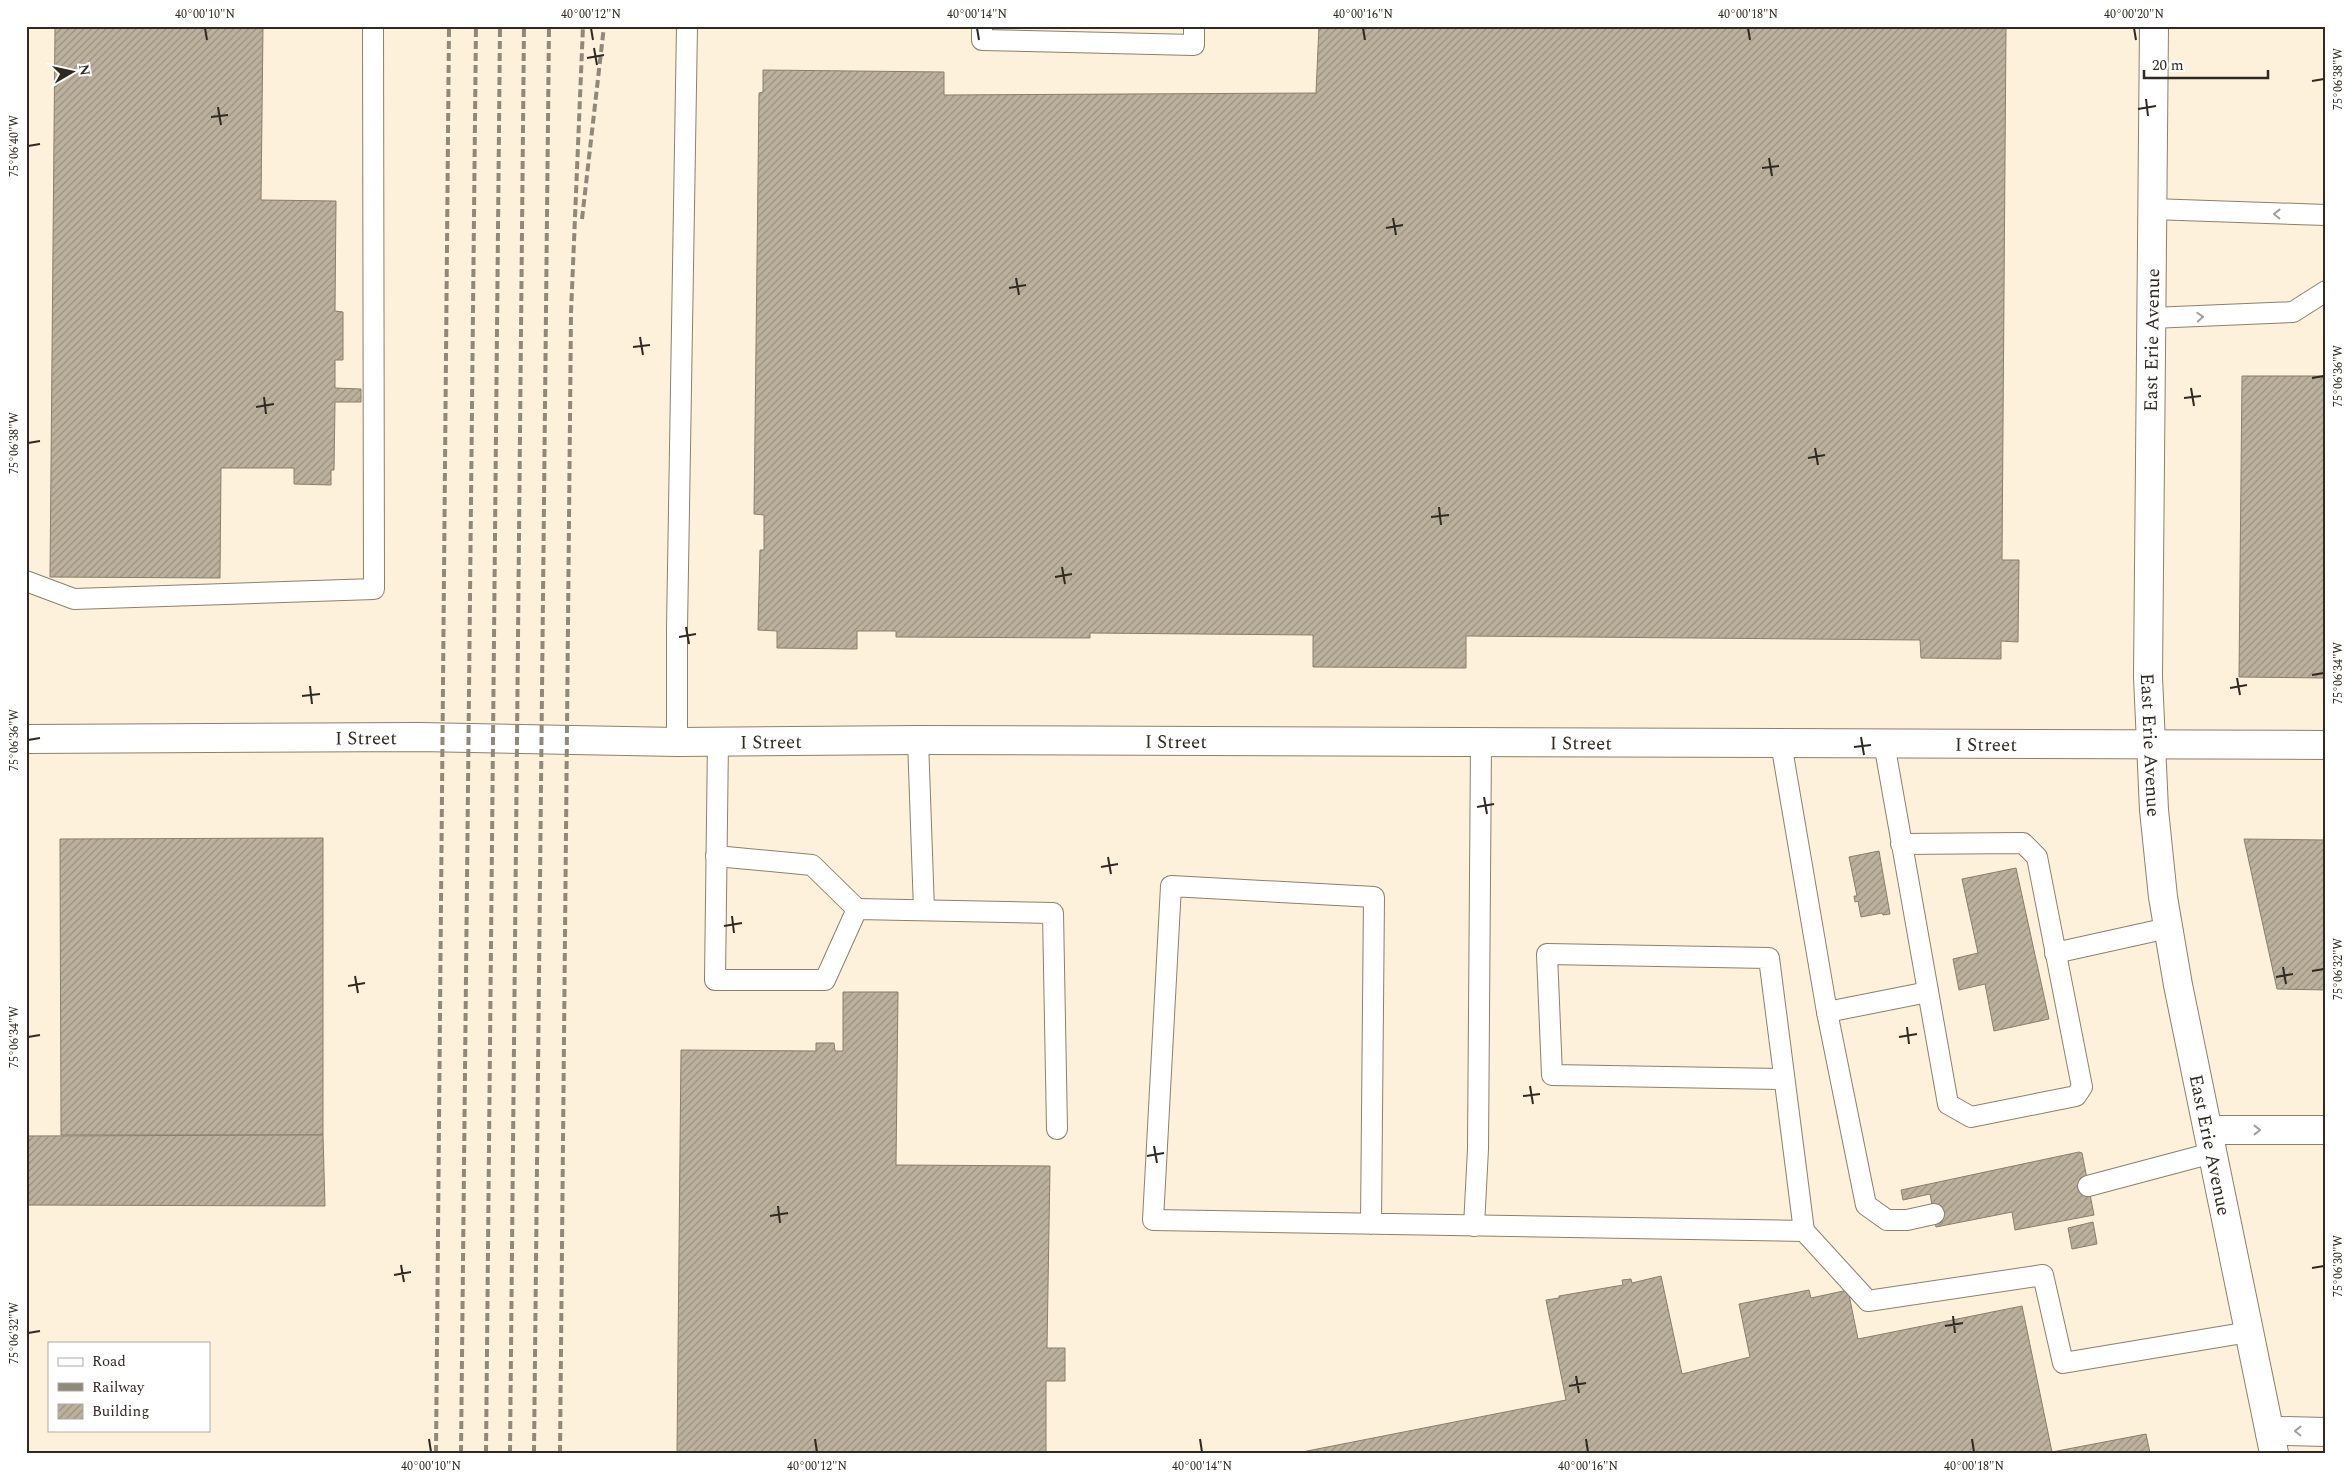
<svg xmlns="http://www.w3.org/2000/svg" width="2352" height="1479" viewBox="0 0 2352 1479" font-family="Spectral,serif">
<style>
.building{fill:url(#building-hatch);stroke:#897f6b}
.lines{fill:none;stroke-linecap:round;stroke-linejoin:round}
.service-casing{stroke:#8b806d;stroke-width:22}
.minor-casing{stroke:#8b806d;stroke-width:30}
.secondary-casing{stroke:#8b806d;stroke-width:30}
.service{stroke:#fff;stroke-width:20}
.minor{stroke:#fff;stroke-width:28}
.secondary{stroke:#fff;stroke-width:28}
.rail{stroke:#908879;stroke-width:4;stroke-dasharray:8 4;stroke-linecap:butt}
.oneway{stroke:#a19f9b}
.ticks{fill:none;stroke:#2e2921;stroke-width:2}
.labels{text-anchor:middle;stroke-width:5;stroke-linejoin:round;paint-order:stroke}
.street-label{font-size:19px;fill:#2e2921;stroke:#fff}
.neatline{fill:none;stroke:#2e2921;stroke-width:2}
.ticks-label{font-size:12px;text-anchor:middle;fill:#2e2921}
</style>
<defs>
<pattern id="building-hatch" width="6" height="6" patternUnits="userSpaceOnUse" patternTransform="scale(1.25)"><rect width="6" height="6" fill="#bcb19d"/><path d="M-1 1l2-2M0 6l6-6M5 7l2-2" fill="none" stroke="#999080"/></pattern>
</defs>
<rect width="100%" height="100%" fill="#fdf1dc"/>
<g class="building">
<polygon points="55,26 263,26 261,200 336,201 335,311 343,312 343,360 335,360 335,388 361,389 361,402 335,402 334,470 331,470 331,485 294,484 294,468 221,468 220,578 50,577"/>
<polygon points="1319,26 2006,26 2002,560 2019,560 2018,642 2001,641 2001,659 1921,658 1920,640 1466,636 1466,668 1313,667 1313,635 1090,633 1090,638 896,637 896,631 857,631 857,649 777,648 777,631 758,630 760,550 764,550 764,515 754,514 759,93 763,92 763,70 944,72 944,95 1316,93"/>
<polygon points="2242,376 2326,376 2326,678 2239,677"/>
<polygon points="323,838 323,1135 61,1135 60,839"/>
<polygon points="2244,839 2326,840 2326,990 2277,989"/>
<polygon points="1879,851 1890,914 1883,915 1882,913 1861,917 1858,901 1855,902 1854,896 1857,896 1849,857"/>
<polygon points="2016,868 2049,1019 1994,1031 1985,984 1959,990 1953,959 1978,953 1962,879"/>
<polygon points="843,992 898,992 896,1165 1050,1166 1047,1348 1065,1348 1065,1381 1046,1381 1046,1453 677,1453 681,1050 816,1051 816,1043 834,1043 835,1051 843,1051"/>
<polygon points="323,1135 325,1206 26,1205 26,1136"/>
<polygon points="2079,1152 2082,1153 2094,1215 2015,1230 2012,1212 1936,1227 1930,1194 1903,1200 1901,1190"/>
<polygon points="2093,1222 2097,1244 2072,1249 2068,1228"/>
<polygon points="1661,1276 1682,1374 1750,1357 1739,1304 1809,1290 1811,1298 1848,1290 1858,1339 2022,1306 2052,1452 2146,1434 2150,1453 1297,1453 1566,1400 1546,1300 1559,1298 1559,1296 1623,1285 1622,1280 1631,1279 1632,1283"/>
</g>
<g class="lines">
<g class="service-casing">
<g id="service">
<polyline points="982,26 982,40 1194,45 1194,26"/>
<polyline points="2152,209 2326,215"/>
<polyline points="2151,318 2293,312 2326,291"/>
<polyline points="26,581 74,599 374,589 373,26"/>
<polyline points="718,740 715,980 825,980 857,909 1053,913 1057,1129"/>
<polyline points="918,740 924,910"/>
<polyline points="677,742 677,629 687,26"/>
<polyline points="1781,743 1827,1012 1866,1205 1887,1220 1907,1220 1934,1214"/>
<polyline points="1884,743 1948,1104 1971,1117 2076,1096 2082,1087 2037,857 2023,843 1901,844"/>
<polyline points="716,856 812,865 857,909"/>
<polyline points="2055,953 2168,928"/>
<polyline points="1827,1012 1928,992"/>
<polyline points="1784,1079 1552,1075 1547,954 1769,958 1804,1231"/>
<polyline points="2088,1186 2212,1153"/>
<polyline points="1371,1224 1374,897 1171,886 1153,1220 1804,1231 1868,1301 2043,1275 2063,1363 2249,1332"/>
<polyline points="1474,1226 1478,1149 1481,742"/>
</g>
</g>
<g class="minor-casing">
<g id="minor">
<path id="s1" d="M26 739 419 737 677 742 918 740 2326 745"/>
<polyline points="2208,1130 2326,1130"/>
<polyline points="2270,1433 2281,1431 2326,1432"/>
</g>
</g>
<g class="secondary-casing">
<g id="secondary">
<path id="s2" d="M2154 26 2148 677 2154 810 2163 897 2178 985 2274 1453"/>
</g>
</g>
<use href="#service" class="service"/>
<use href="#minor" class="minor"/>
<use href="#secondary" class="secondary"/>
<g class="rail">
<polyline points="582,219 604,26"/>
<polyline points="436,1453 449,26"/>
<polyline points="461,1453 476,26"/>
<polyline points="486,1453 500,26"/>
<polyline points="510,1453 524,26"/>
<polyline points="534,1453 549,26"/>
<polyline points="560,1453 571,313 583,26"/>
</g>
</g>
<defs><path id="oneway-chevron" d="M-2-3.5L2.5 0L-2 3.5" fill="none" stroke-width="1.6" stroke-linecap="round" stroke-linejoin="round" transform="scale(1.25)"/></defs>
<g class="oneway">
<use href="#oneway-chevron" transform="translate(2277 214) rotate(-179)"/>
<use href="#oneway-chevron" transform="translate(2200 317) rotate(-3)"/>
<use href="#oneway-chevron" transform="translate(2257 1130)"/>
<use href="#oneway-chevron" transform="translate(2298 1431) rotate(-179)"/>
</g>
<path class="ticks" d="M205 28 207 40M591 28 593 40M977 28 979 40M1363 28 1365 40M1748 28 1750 40M2134 28 2136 40M594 48 597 65M587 58 604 55M2312 81 2324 79M2146 99 2148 116M218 107 221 125M2138 109 2156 106M211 117 228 115M28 146 40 144M1769 158 1772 176M1762 168 1779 166M1393 218 1396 235M1386 228 1403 225M1016 278 1019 295M1009 288 1026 285M640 337 643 355M633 347 650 345M2312 378 2324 376M2191 388 2194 406M264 397 266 414M2184 398 2201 396M256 407 274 404M28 443 40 441M1815 448 1818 465M1808 458 1825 455M1439 507 1441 525M1431 517 1449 515M1062 567 1065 584M1055 577 1072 574M686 627 689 644M679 637 696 634M2312 675 2324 673M2237 678 2240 695M310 686 312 704M2230 688 2247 685M302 696 320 694M1861 737 1864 755M28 740 40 738M1854 747 1871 745M1484 797 1487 814M1477 807 1494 804M1108 857 1111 874M1101 867 1118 864M732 916 734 933M724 926 742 923M2283 967 2286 984M2312 971 2324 969M355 976 358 993M2276 977 2293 974M348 986 365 983M1907 1027 1909 1044M28 1037 40 1035M1899 1037 1917 1034M1530 1086 1533 1104M1523 1096 1540 1094M1154 1146 1157 1163M1147 1156 1164 1153M778 1206 780 1223M770 1216 788 1213M401 1265 404 1282M2312 1268 2324 1266M394 1275 411 1272M1953 1316 1955 1333M1945 1326 1963 1323M28 1333 40 1331M1576 1376 1579 1393M1569 1386 1586 1383M429 1439 431 1452M815 1439 817 1452M1200 1439 1202 1452M1586 1439 1588 1452M1972 1439 1974 1452"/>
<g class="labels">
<g class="street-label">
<text transform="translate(2151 340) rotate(-89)" y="7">East Erie Avenue</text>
<text dy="7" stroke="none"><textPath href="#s1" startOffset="340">I Street</textPath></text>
<text dy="7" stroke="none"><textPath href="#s1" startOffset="745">I Street</textPath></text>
<text dy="7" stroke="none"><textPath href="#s1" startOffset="1150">I Street</textPath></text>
<text dy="7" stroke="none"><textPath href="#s1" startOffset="1555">I Street</textPath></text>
<text dy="7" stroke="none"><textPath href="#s1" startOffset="1960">I Street</textPath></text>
<text dy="7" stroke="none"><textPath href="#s2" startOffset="719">East Erie Avenue</textPath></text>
<text dy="7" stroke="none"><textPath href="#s2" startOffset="1124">East Erie Avenue</textPath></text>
</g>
</g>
<rect width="2352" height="1479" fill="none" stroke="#ffffff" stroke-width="55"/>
<rect x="48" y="1342" width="162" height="90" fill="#ffffff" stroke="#aba9a6"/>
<rect x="58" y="1358" width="25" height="8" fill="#ffffff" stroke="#aba9a6"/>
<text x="92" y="1366" font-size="15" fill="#2e2921">Road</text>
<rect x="58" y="1383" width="25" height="8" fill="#908879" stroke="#aba9a6"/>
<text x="92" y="1392" font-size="15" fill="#2e2921">Railway</text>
<rect x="58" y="1404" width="25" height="15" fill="url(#building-hatch)" stroke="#aba9a6"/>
<text x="92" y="1416" font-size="15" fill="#2e2921">Building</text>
<g transform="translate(72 72) rotate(81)" stroke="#ffffff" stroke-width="4" paint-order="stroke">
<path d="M0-4L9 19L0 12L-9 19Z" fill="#2e2921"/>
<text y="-8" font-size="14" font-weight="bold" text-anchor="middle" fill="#2e2921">N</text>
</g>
<path d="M2144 70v8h124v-8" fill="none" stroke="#2e2921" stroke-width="2.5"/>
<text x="2152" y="70" font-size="15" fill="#2e2921" stroke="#ffffff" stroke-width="4" paint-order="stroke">20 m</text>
<rect x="28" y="28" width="2296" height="1424" class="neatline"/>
<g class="ticks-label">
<text x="205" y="18">40°00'10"N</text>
<text x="591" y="18">40°00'12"N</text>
<text x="977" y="18">40°00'14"N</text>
<text x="1363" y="18">40°00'16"N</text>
<text x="1748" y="18">40°00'18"N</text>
<text x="2134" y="18">40°00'20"N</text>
<text transform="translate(2338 79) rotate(-90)" y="4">75°06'38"W</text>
<text transform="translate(14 146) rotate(-90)" y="4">75°06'40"W</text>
<text transform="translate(2338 376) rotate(-90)" y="4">75°06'36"W</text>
<text transform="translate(14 443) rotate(-90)" y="4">75°06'38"W</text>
<text transform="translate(2338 673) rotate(-90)" y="4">75°06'34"W</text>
<text transform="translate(14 740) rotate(-90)" y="4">75°06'36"W</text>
<text transform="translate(2338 969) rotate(-90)" y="4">75°06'32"W</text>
<text transform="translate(14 1037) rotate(-90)" y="4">75°06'34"W</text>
<text transform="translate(2338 1266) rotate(-90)" y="4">75°06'30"W</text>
<text transform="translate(14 1333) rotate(-90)" y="4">75°06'32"W</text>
<text x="431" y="1470">40°00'10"N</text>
<text x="817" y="1470">40°00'12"N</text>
<text x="1202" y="1470">40°00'14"N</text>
<text x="1588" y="1470">40°00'16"N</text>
<text x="1974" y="1470">40°00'18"N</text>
</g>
</svg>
